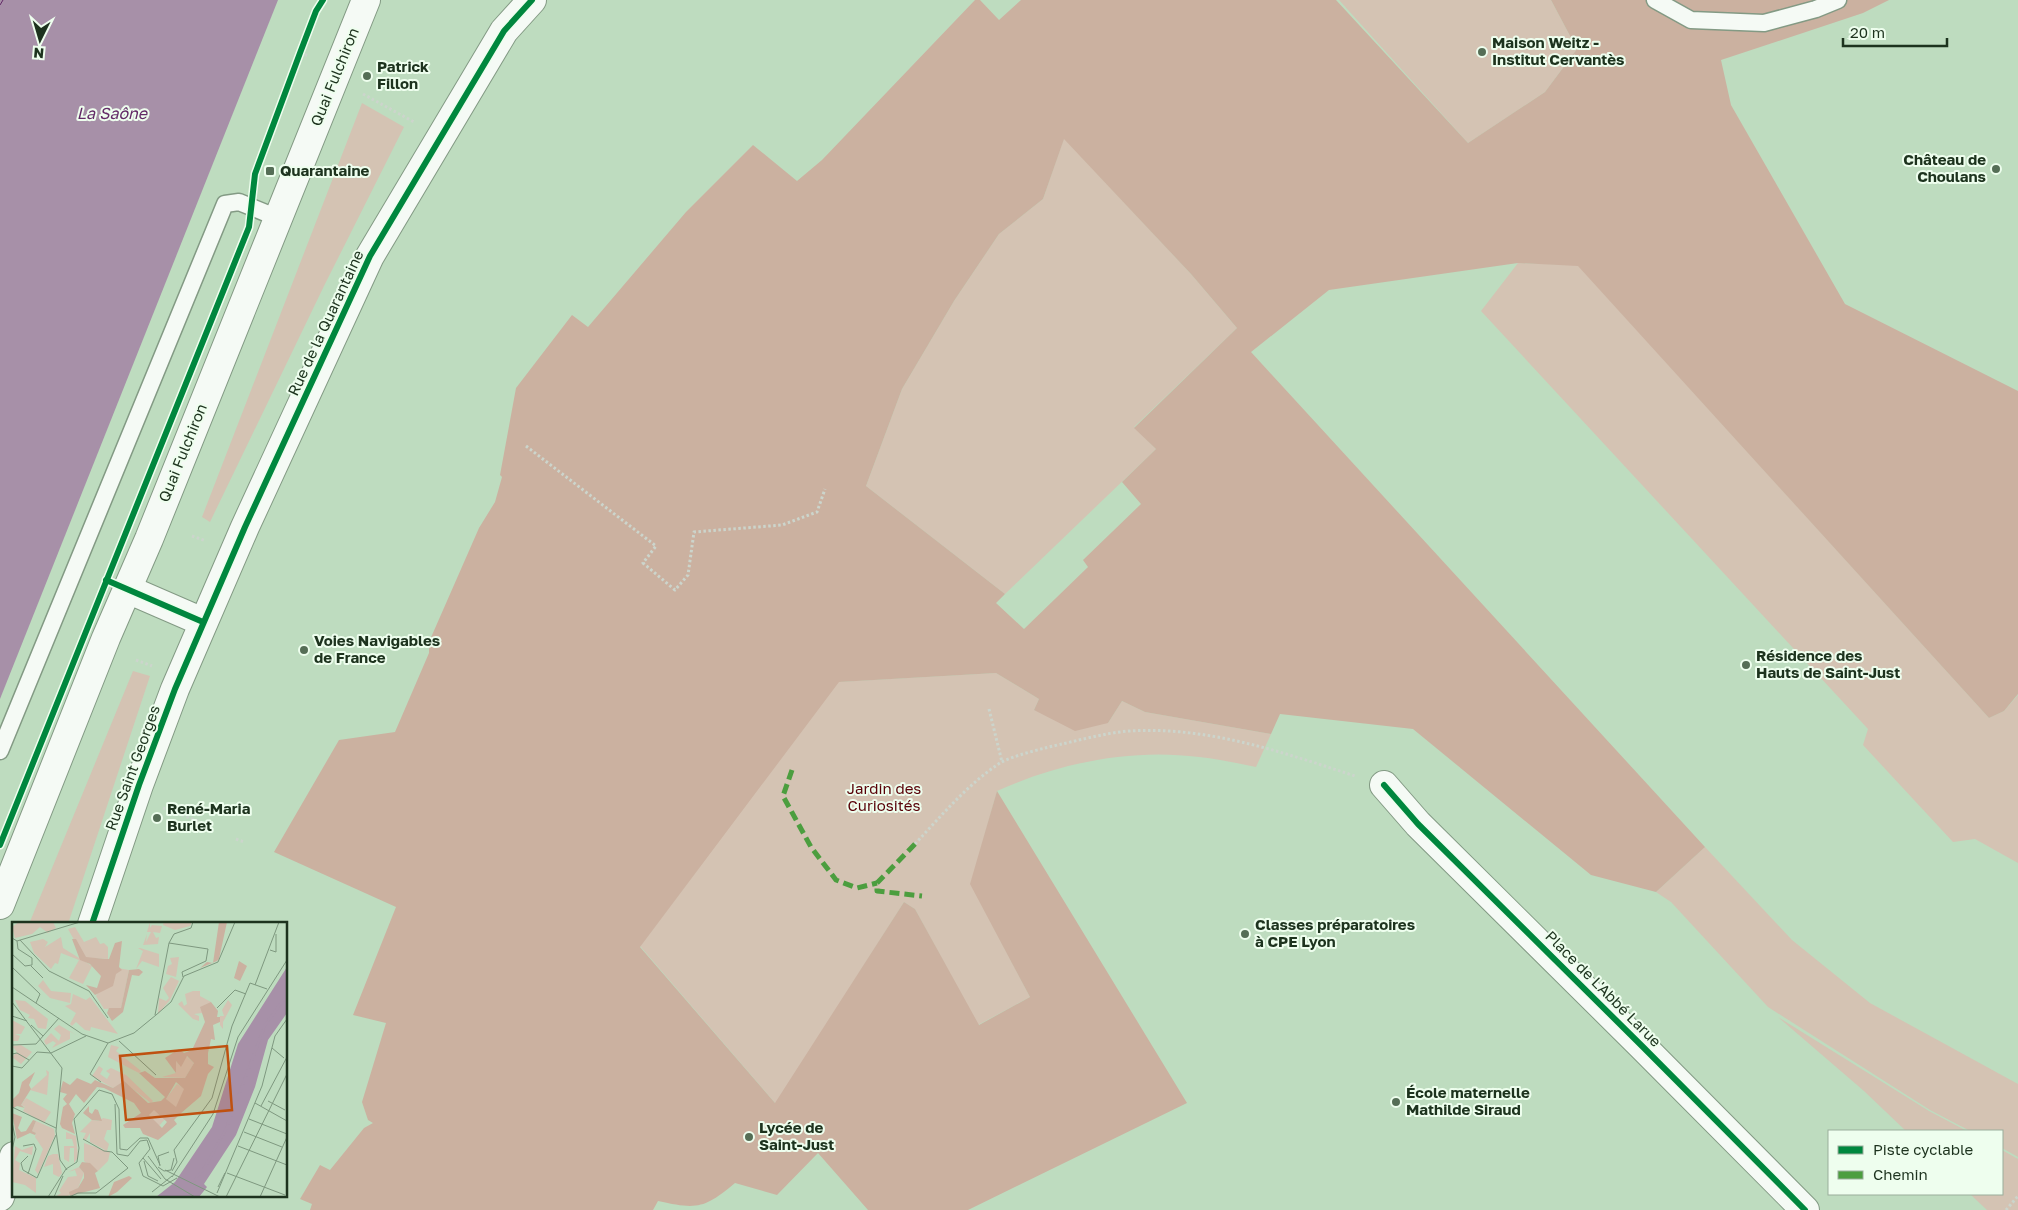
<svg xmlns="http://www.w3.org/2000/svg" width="2018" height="1210" viewBox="0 0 2018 1210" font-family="'Golos Text',sans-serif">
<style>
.green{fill:#d4c3b3}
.forest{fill:#cbb1a0;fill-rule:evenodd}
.water{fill:#a790a8}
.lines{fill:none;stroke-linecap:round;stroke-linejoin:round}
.ferry{stroke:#632a67;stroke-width:1;stroke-dasharray:6 5;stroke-linecap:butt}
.lane-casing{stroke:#839a84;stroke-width:19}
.street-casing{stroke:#839a84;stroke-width:30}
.primary-casing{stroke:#839a84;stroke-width:30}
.path{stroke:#ccd5cc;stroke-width:3;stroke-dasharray:2.5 2.5;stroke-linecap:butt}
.lane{stroke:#f5faf5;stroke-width:16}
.street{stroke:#f5faf5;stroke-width:28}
.primary{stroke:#f5faf5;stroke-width:28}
.quiet{stroke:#4c9e3f;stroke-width:5;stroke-dasharray:10 5;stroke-linecap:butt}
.cycleway-casing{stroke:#eefeee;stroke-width:9}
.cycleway{stroke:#00873e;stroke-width:6}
.poi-dot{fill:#556e56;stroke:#eefeee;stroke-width:2}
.labels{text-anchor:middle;stroke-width:4;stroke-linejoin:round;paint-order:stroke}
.poi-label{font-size:15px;font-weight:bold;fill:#1d331e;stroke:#eefeee;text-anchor:start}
.street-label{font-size:15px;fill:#1d331e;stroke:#eefeee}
.park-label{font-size:15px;fill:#580007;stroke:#eefeee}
.water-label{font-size:16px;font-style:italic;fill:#632a67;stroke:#eefeee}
.inset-river{fill:none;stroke:#a790a8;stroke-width:2.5}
.inset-road{fill:none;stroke:#7e987f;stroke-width:1}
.view{fill:#bf5110;fill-opacity:0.15;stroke:#bf5110;stroke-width:2.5}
.inset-edge{fill:none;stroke:#1d331e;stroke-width:2.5}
</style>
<rect width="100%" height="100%" fill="#bedcbf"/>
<g class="green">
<polygon points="1339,0 1551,0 1577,49 1545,92 1468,143"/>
<polygon points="362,103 404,127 324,286 210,522 202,517"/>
<polygon points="1064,138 1191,274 1237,328 1134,427 1156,449 1005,594 866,486 902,389 954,301 999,234 1043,199"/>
<polygon points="1518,263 1578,265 1989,718 2004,711 2018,695 2018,863 1975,839 1953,842 1863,745 1868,729 1481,311"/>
<polygon points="133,671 150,676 68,924 29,924"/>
<path d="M996 673 1039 699 1034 710 1108 723 1122 701 1145 712 1271 734 1256 767C1237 763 1218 759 1199 757 1131 748 1059 763 997 791L971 884 1030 997 978 1025 915 909 904 902 776 1104 640 946 838 682Z"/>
<polygon points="1705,847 1792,940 1870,1003 2018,1084 2018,1157 2002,1148 2002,1131 1970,1131 1930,1110 1768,1007 1671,902 1656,892"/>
<polygon points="1778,1017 1929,1111 1967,1131 1906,1131 1864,1091"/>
<polygon points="2002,1150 2018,1159 2018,1210 1987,1210 1970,1194 2002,1194"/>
</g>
<path class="forest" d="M975 0H980L999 20 1021 0H1336L1468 143 1545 92 1577 49 1551 0H1889L1863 13 1721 60 1731 105 1845 304 2018 391V694L2004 711 1989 718 1578 266 1518 263 1329 290 1251 352 1705 847 1656 892 1591 875 1413 729 1280 714 1271 734 1145 712 1122 701 1108 723 1075 731 1034 710 1039 699 996 673 839 682 640 947 775 1103 904 902 915 909 979 1025 1030 997 970 884 997 791 1187 1103 968 1210H868L818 1153 777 1195 735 1183C705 1208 698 1210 658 1201L653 1210H310L312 1204 300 1199 320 1165 330 1170 364 1128 373 1123 368 1120 362 1102 386 1023 353 1015 396 907 274 852 339 740 395 732 429 653V642L479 528 495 502 502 477 500 475 516 388 572 315 588 327 686 212 753 145 797 181 822 160ZM1064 139 1191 274 1237 328 1134 428 1156 449 1122 482 1141 504 1083 560 1088 567 1024 629 996 603 1005 594 866 486 902 389 954 301 999 234 1043 199Z"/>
<polygon class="water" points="0,0 278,0 0,699"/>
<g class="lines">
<polyline class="ferry" points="0,5 3,0"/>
<g class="lane-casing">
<g id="lane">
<polyline points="1655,0 1691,20 1764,23 1816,9 1838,0"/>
<polyline points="0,751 225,204 239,202 278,218"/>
</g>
</g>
<g class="street-casing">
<g id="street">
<polyline points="127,589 203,622"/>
<polyline points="1384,785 1418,824 1643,1047 1805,1210"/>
<polyline points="92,924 139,785 175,689 245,527 370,256 504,31 532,0"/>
<polyline points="0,1197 14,1156"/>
</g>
</g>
<g class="primary-casing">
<polyline id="primary" points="0,905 106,638 149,539 366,0"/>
</g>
<g class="path">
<polyline points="300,53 309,56"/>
<polyline points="363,94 414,122"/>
<polyline points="526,446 656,546 643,563 675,590 688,575 694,532 782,525 817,512 825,489"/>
<polyline points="192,536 206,541"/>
<polyline points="136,660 152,666"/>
<polyline points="989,709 1002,762"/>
<polyline points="163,808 206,824"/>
<polyline points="236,839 244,842"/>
<path d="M915 844C941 816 968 784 1000 763 1011 756 1048 747 1062 744 1084 739 1106 733 1129 731 1207 726 1282 752 1355 776"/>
<polyline points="2006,1210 2018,1196"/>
</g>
<use href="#lane" class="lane"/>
<use href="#street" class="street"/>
<use href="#primary" class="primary"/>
<g class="quiet">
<polyline points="792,770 783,796 811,847 836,880 857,888 877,883"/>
<polyline points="915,844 877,883 877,891 922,896"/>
</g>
<g class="cycleway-casing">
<g id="cycleway">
<polyline points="106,580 203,622"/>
<polyline points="1384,785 1418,824 1643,1047 1805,1210"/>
<path d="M0 845C81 639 166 434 249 227L255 174 300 53 316 11 323 0"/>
<polyline points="92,924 139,785 175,689 245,527 370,256 504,31 532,0"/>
</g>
</g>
<use href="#cycleway" class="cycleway"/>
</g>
<g class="poi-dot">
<circle cx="1482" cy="52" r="5"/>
<circle cx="367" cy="76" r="5"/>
<circle cx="1996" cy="169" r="5"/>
<rect x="265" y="166" width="10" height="10" rx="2.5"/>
<circle cx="304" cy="650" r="5"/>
<circle cx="1746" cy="665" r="5"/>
<circle cx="157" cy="818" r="5"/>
<circle cx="1245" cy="934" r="5"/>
<circle cx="1396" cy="1102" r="5"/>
<circle cx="749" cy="1137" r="5"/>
</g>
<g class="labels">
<g class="poi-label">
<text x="1492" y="48">Maison Weitz -<tspan x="1492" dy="17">Institut Cervantès</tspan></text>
<text x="377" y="72">Patrick<tspan x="377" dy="17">Fillon</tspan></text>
<text x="1986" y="165" text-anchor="end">Château de<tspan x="1986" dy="17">Choulans</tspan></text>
<text x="280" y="176">Quarantaine</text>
<text x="314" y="646">Voies Navigables<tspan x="314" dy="17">de France</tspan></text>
<text x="1756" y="661">Résidence des<tspan x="1756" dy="17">Hauts de Saint-Just</tspan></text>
<text x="167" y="814">René-Maria<tspan x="167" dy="17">Burlet</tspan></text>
<text x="1255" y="930">Classes préparatoires<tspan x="1255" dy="17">à CPE Lyon</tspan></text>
<text x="1406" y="1098">École maternelle<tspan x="1406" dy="17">Mathilde Siraud</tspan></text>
<text x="759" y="1133">Lycée de<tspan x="759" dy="17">Saint-Just</tspan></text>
</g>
<g class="street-label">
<text transform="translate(335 77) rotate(-68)" y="5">Quai Fulchiron</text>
<text transform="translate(326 323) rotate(-65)" y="5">Rue de la Quarantaine</text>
<text transform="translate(183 453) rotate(-68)" y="5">Quai Fulchiron</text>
<text transform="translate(133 768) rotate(-70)" y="5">Rue Saint Georges</text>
<text transform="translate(1603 989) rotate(45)" y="5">Place de L'Abbé Larue</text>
</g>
<g class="park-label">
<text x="884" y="794">Jardin des<tspan x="884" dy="17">Curiosités</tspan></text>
</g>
<g class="water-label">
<text x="112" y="119">La Saône</text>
</g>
</g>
<g transform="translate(12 922)">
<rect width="275" height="275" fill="#bedcbf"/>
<path d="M7 0H41L44 6 36 11 28 5 20 12 3 16 0 5ZM138 0V6L140 3 150 4 148 11 141 10 144 16 147 15 146 22 131 23 135 12 134 20 139 10H135ZM152 0H180L178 4 163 8 151 3ZM63 5 72 20 84 15 88 22 92 21 96 25V37L74 36 70 32 56 7ZM49 15 51 26 80 44 71 62 57 56 67 38 49 31 46 42 43 41 39 47 22 31 18 20 31 17 36 20 33 25ZM126 26H128L147 32V45L130 39 124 47 131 29ZM167 35 164 55 154 52 156 44 160 42 158 36ZM94 44 117 48 109 86 92 87 84 74 90 65ZM159 55 167 59 158 78 146 92 147 76 154 79 157 76 151 66ZM31 58 39 69 59 71 58 81 38 76 26 64ZM181 69H188V74L199 80 190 91 182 92 187 94V99L181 97 166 82 170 79 172 84 175 82 173 72ZM61 72 74 78 78 75 106 112 79 105 78 109 73 108 64 100 60 104 58 102 64 91 53 84 59 82ZM3 78 13 79 36 97 34 107 26 106 22 97 16 96 18 93 8 88ZM216 78 220 83 211 100V107L208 103V94H212L210 88ZM0 98 13 105 9 112H3L8 114 6 119H0ZM47 103 64 113 58 109V117L40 126 44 121 41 119 34 123 32 119 39 111 47 119 49 113 42 107ZM9 123 20 130 9 142 0 135 5 130 0 124ZM99 123 107 125 104 129 129 149 127 151 96 135ZM174 134 182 141 173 156 150 155 164 151 162 140 164 139 168 144ZM87 144 91 147 88 152 95 157 98 152 94 149 99 146 114 153 141 179 139 181 112 160 101 166 80 154ZM34 148 37 150 35 173 18 168 35 153ZM165 162 173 167 164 186 154 177ZM14 176 39 190 32 201 11 189 13 185 9 183ZM142 187 153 197 147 204 137 193ZM91 196 100 198 99 208H95L92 217 97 222 95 229 78 220V211L74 218 71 217 74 211 68 210 80 198 87 199ZM24 199 42 207 43 213 26 252 23 248 31 227 23 215 24 211 20 209ZM54 210 64 214 66 235 62 241V226H58L57 240 52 237V224H62L60 217H54ZM72 221 98 230 96 239 86 249 72 239ZM3 224 10 228 21 224 20 233 8 229 3 238 8 241 7 248 24 256V271L13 263 0 260ZM41 232H46L50 251 47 255 41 252V242L32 245 36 234ZM67 245 72 251 66 266 55 275H43L49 271 47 269 56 255 65 254 63 248 56 250Z" fill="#d4c3b3"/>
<path d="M207 0H215L207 37 205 39 188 46 195 40 201 41ZM64 17 74 35 93 37H97L103 21 110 19 107 45 110 48 104 52 101 64 83 73 74 63 85 66 89 54 78 42 68 38 60 17ZM227 39 235 44 228 59 222 56ZM127 47 131 50 127 54 120 53 111 90 100 99 95 91 97 86H109L117 48ZM199 80 206 89 205 95H208V100L201 103 203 118 199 117 196 131V142L202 145 196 152 189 174 168 192 162 198 165 202 146 218 131 212 128 206H113L111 203 129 191 122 181 92 166 85 165 72 181 64 172 57 182 63 192 60 201 63 212 50 206 48 202 51 185 55 182 51 177 55 172 48 170 51 159 58 163 65 156 79 162 83 158 101 166 112 159 136 181 149 179 153 175 127 151 133 149 143 156H173L182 141 175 134 169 145 164 139V151L153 136 167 127 172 131 180 128 193 100 188 85ZM164 160 172 167 164 185 154 177ZM142 188 155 200 150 206 137 193ZM23 150 17 163 19 167 9 183 13 186 5 184 0 187V178L7 171 10 160ZM77 184V190L80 192 83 187 86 188 90 199 80 198 71 191ZM0 191 10 195 6 206 9 210 14 209 21 198 24 199 20 209 24 211 23 213 18 211 5 217ZM70 240 78 241 86 249 83 251 88 266 58 274 57 270 66 266 72 256V251L67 245ZM117 254 120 256 105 270 96 275 102 260Z" fill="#cbb1a0" fill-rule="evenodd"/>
<path d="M275 45V91L256 118 243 165 224 213 192 262 195 265 187 275H144L163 260 200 205 226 122Z" fill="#a790a8"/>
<path class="inset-river" d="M181 260 193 245 214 207 253 103 275 73"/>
<path class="inset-road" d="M0 16 5 19 6 27 20 36V43L13 44 0 32M8 18 37 49 77 69 96 96M5 19 68 0M157 21 196 27 194 39 170 50 171 55M258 28 264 30V12M19 44 31 56M0 45 28 72 24 81M243 63 267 0M0 65 70 112 96 121 122 111 144 93M0 80 50 146 44 209 48 238 55 248M205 86 223 68 234 72M143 93 157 21 162 12 179 6 181 0M144 93 159 80 172 54 206 40 223 0M0 94 15 99M19 103 31 114M107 119 144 153M0 123 24 122 47 96M260 126 272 136M0 132 5 131 17 138M0 144 10 146 25 130 39 131 74 114M89 160 78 152 96 121M256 179 273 188M243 181 275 199M103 182 105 232 116 234 128 219 135 218 138 227 127 241 131 254 151 264 165 256M249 184 275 135M0 185 44 206M237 197 275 212M0 200 3 215 0 228M232 210 270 225M71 217 92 229 100 230 116 246M11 224 22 222 24 227 16 252M226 224 275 243M16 234 9 241 11 248 25 256 44 213M136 234 153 257 183 275M131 236 149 257M132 239 136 254 146 259M148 244 146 234 157 230M146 245 152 249 159 248 162 236M153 248 208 275M160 249 165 240 162 228 200 176 220 104 238 61 255 67M215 251 273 273M160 255 201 192 226 115 275 38M206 265 213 251M140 270 160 254M205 271 250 164 263 114 275 97M36 275 54 247 65 240 67 226 62 197 87 168 100 172 107 187 108 227 115 228 128 216H136L148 243M42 275 51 254M57 275 66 271H84L116 246M214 275 275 152M248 275 275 215"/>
<path class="view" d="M215 124 220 188 114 198 108 134Z"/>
<rect width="275" height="275" class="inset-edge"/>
</g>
<rect x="1828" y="1130" width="175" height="65" fill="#eefeee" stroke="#9aad9b"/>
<rect x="1838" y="1146" width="25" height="8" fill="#00873e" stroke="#9aad9b"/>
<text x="1873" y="1155" font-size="15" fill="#1d331e">Piste cyclable</text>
<rect x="1838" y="1171" width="25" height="8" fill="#4c9e3f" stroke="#9aad9b"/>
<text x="1873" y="1180" font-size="15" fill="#1d331e">Chemin</text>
<g transform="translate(40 40) rotate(185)" stroke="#eefeee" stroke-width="4" paint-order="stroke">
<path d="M0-4L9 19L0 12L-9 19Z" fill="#1d331e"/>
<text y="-8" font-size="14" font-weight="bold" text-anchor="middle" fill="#1d331e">N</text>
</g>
<path d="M1843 38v8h104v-8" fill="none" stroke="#1d331e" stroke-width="2.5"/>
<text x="1850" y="38" font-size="15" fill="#1d331e" stroke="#eefeee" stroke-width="4" paint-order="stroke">20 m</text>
</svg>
